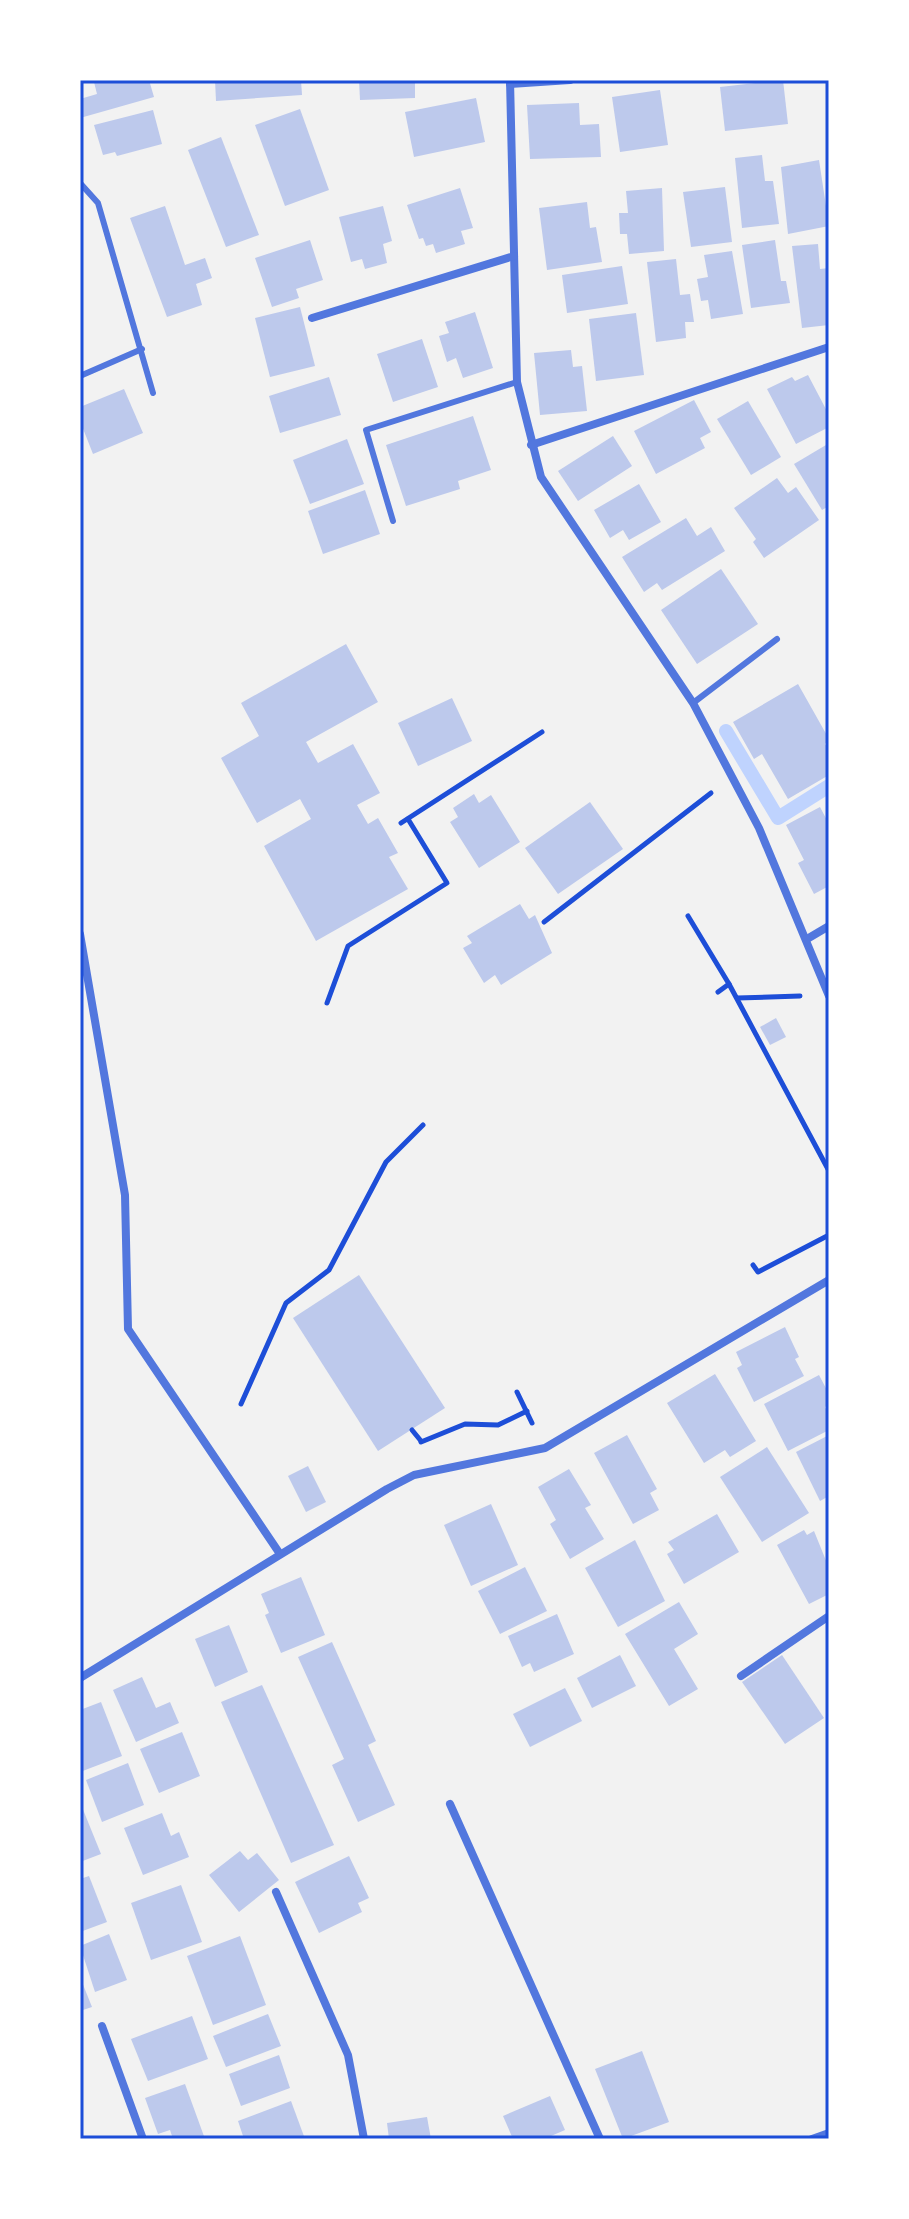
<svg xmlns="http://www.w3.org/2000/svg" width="909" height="2219" viewBox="0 0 909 2219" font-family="'Fira Sans Condensed',sans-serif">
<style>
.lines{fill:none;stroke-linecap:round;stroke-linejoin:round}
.stream{stroke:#bfd3fe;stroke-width:14}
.building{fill:#bdc9ec}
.path{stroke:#1d4ed8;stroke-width:5}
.service{stroke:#5277de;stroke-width:6}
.minor{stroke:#5277de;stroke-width:8}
.neatline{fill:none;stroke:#1d4ed8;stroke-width:3}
</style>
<rect width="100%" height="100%" fill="#f2f2f2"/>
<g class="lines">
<polyline class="stream" points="726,731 778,818 829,786"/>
</g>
<g class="building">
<polygon points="102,80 149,80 154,97 80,118 80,99 97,94 94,82"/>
<polygon points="215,80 301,80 302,95 216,101"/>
<polygon points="359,80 415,80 415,98 360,100"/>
<polygon points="783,80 788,124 725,131 720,87"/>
<polygon points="660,90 668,145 620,152 612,97"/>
<polygon points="476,98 485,142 414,157 405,112"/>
<polygon points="579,103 580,125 599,124 601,157 530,159 527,105"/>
<polygon points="300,109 329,190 285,206 255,125"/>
<polygon points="153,110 162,144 117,156 115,152 103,155 94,125"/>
<polygon points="221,137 259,235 226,247 188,150"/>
<polygon points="762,155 765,181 773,181 779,224 742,228 735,158"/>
<polygon points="819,160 829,226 788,234 781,167"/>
<polygon points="725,187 732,242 691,247 683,192"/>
<polygon points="460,188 473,228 461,231 465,244 436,253 433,244 426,246 423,238 419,239 407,205"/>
<polygon points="662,188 664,251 629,254 627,234 620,234 619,213 628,213 626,191"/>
<polygon points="587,202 590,228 596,227 602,262 547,270 539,208"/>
<polygon points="165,206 185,265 205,258 212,278 196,284 202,305 167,317 130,218"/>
<polygon points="383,206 392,241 383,244 387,263 365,269 362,259 351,262 339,217"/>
<polygon points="310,240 323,280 296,289 299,298 272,307 255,258"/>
<polygon points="775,240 781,281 786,281 790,303 751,308 742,245"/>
<polygon points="818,244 820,269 829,268 829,325 802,328 792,246"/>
<polygon points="732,251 743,314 711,319 708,300 701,301 697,279 708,277 704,255"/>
<polygon points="676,259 680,295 690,294 694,322 685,322 686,338 656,342 647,262"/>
<polygon points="622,266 628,304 567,313 562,275"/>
<polygon points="300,307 315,366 270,377 255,318"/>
<polygon points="475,312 493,368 463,378 456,358 447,362 439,336 449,333 445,322"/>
<polygon points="636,313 644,375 596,381 589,319"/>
<polygon points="422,339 438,387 393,402 377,354"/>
<polygon points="571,350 573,367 582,366 587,411 540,415 534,353"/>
<polygon points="808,375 829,415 829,427 796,444 767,389 792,377 795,381"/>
<polygon points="329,377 341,415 280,433 269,396"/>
<polygon points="124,389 143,433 93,454 80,421 80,407"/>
<polygon points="694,400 711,432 700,438 705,448 656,474 634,431"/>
<polygon points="748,401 781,457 751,475 717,419"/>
<polygon points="473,416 491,470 458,481 460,489 406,506 386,445"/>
<polygon points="613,436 632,466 578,501 558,471"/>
<polygon points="347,439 364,484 310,504 293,460"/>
<polygon points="826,445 829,506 822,510 794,464"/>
<polygon points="777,478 788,493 796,487 819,520 764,558 753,542 756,539 734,508"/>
<polygon points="639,484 661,522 629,540 623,530 610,538 594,510"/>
<polygon points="365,490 380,534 323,554 308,511"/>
<polygon points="686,518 697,536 711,527 725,551 662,590 657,583 644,592 622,557"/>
<polygon points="721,569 758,624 697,664 661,610"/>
<polygon points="346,644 378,702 306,742 318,763 353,744 380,793 357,805 368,824 378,818 398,853 389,857 408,889 316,941 264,846 311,819 300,799 257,823 221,758 259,736 241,703"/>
<polygon points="798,684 829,739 825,744 829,750 829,775 788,799 762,754 754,759 733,722"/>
<polygon points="452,698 472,741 418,766 398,723"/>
<polygon points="474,794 479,803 491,795 520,842 479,868 450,822 458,817 453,808"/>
<polygon points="590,802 623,849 558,894 525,848"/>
<polygon points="820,807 829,824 829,872 826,874 829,886 814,894 798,863 804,860 786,825"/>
<polygon points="520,904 529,919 535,915 552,953 501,985 495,975 484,983 463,948 472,943 467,936"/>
<polygon points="776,1018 786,1037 770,1045 760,1027"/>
<polygon points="359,1275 445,1408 378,1451 293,1318"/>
<polygon points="785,1327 799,1357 795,1359 804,1376 754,1402 737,1368 742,1365 736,1352"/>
<polygon points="715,1374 756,1441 730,1457 725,1450 704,1463 667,1403"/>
<polygon points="819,1375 829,1394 829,1404 825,1407 829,1415 829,1430 788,1451 764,1404"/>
<polygon points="627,1435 657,1489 650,1493 659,1510 633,1524 594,1453"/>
<polygon points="829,1435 829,1496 820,1501 796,1452"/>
<polygon points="767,1447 809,1513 762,1542 720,1477"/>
<polygon points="308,1466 326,1502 306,1512 288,1476"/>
<polygon points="569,1469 591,1505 585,1508 604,1539 570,1559 550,1524 556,1520 538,1487"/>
<polygon points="491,1504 518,1565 471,1586 444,1525"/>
<polygon points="717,1514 739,1552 684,1584 667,1554 674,1550 668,1542"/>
<polygon points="804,1530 807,1535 814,1531 829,1568 829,1594 809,1604 777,1545"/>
<polygon points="635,1540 665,1601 618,1627 585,1568"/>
<polygon points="525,1567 547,1611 500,1634 478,1591"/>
<polygon points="301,1577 325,1635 281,1653 265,1615 269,1613 261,1594"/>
<polygon points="679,1602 698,1634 674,1649 698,1689 669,1706 625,1634"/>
<polygon points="557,1614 574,1654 534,1672 530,1663 522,1667 508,1636"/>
<polygon points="229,1625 248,1672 215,1687 195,1639"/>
<polygon points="332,1642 376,1741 368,1745 395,1805 358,1822 332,1765 344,1759 298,1657"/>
<polygon points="620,1655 636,1686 592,1708 577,1678"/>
<polygon points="782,1655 824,1718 785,1744 742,1682"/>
<polygon points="142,1677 156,1708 170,1702 179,1723 136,1742 113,1690"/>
<polygon points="262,1685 334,1845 291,1863 221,1702"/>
<polygon points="565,1688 582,1721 530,1747 513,1714"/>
<polygon points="101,1702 122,1756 80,1772 80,1710"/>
<polygon points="182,1732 200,1776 159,1793 140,1749"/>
<polygon points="128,1763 144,1805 102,1822 86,1780"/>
<polygon points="82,1807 101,1854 80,1862 80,1808"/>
<polygon points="162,1813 171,1836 179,1832 189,1857 143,1875 124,1828"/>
<polygon points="240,1851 248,1860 257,1853 279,1880 239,1912 209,1875"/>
<polygon points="349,1856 369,1898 358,1903 362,1912 319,1933 295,1882"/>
<polygon points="89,1876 107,1922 80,1932 80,1879"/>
<polygon points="181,1885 202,1942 151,1960 131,1903"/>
<polygon points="109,1934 127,1980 95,1992 80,1946"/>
<polygon points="240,1936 266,2005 213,2025 187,1956"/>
<polygon points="80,1977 92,2007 80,2011"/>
<polygon points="268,2014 281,2046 226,2067 213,2036"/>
<polygon points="192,2016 208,2059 148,2081 131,2039"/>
<polygon points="642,2051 669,2122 623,2139 595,2069"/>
<polygon points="279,2055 290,2088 241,2106 229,2074"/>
<polygon points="185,2084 205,2139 173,2139 170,2130 158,2134 145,2098"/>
<polygon points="550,2096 565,2130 544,2139 513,2139 503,2116"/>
<polygon points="291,2101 305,2139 244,2139 238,2121"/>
<polygon points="427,2117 431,2139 389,2139 387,2123"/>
</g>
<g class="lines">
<g class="path">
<polyline points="401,823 542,732"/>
<polyline points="688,916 729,984 829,1171"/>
<polyline points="544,922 711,793"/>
<polyline points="718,992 729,984"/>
<polyline points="737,998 800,996"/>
<polyline points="327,1003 348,946 447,883 408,819"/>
<polyline points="753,1265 758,1272 829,1235"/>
<polyline points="517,1392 532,1423"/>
<polyline points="241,1404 286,1303 329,1270 386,1162 423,1125"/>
<polyline points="412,1430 421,1441"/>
<polyline points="421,1442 465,1424 498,1425 527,1411"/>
</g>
<g class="service">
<polyline points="80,183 98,203 153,393"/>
<polyline points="80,376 142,349"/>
<polyline points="393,521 366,430 517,382"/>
<polyline points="693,703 777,639"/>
</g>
<g class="minor">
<polyline points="510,80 517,382 541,477 693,703 759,828 829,996"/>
<polyline points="510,84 570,80"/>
<polyline points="312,318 514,256"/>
<polyline points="531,445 829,347"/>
<polyline points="80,934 125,1195 128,1329 280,1554"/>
<polyline points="807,939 829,926"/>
<polyline points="741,1676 829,1616"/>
<polyline points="80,1678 387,1489 414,1475 545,1448 829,1280"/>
<polyline points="450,1804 600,2139"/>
<polyline points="276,1892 348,2055 364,2139"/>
<polyline points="102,2026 143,2139"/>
<polyline points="812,2139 829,2133"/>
</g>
</g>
<rect width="909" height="2219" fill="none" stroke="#ffffff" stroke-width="164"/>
<rect x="82" y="82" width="745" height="2055" class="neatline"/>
</svg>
